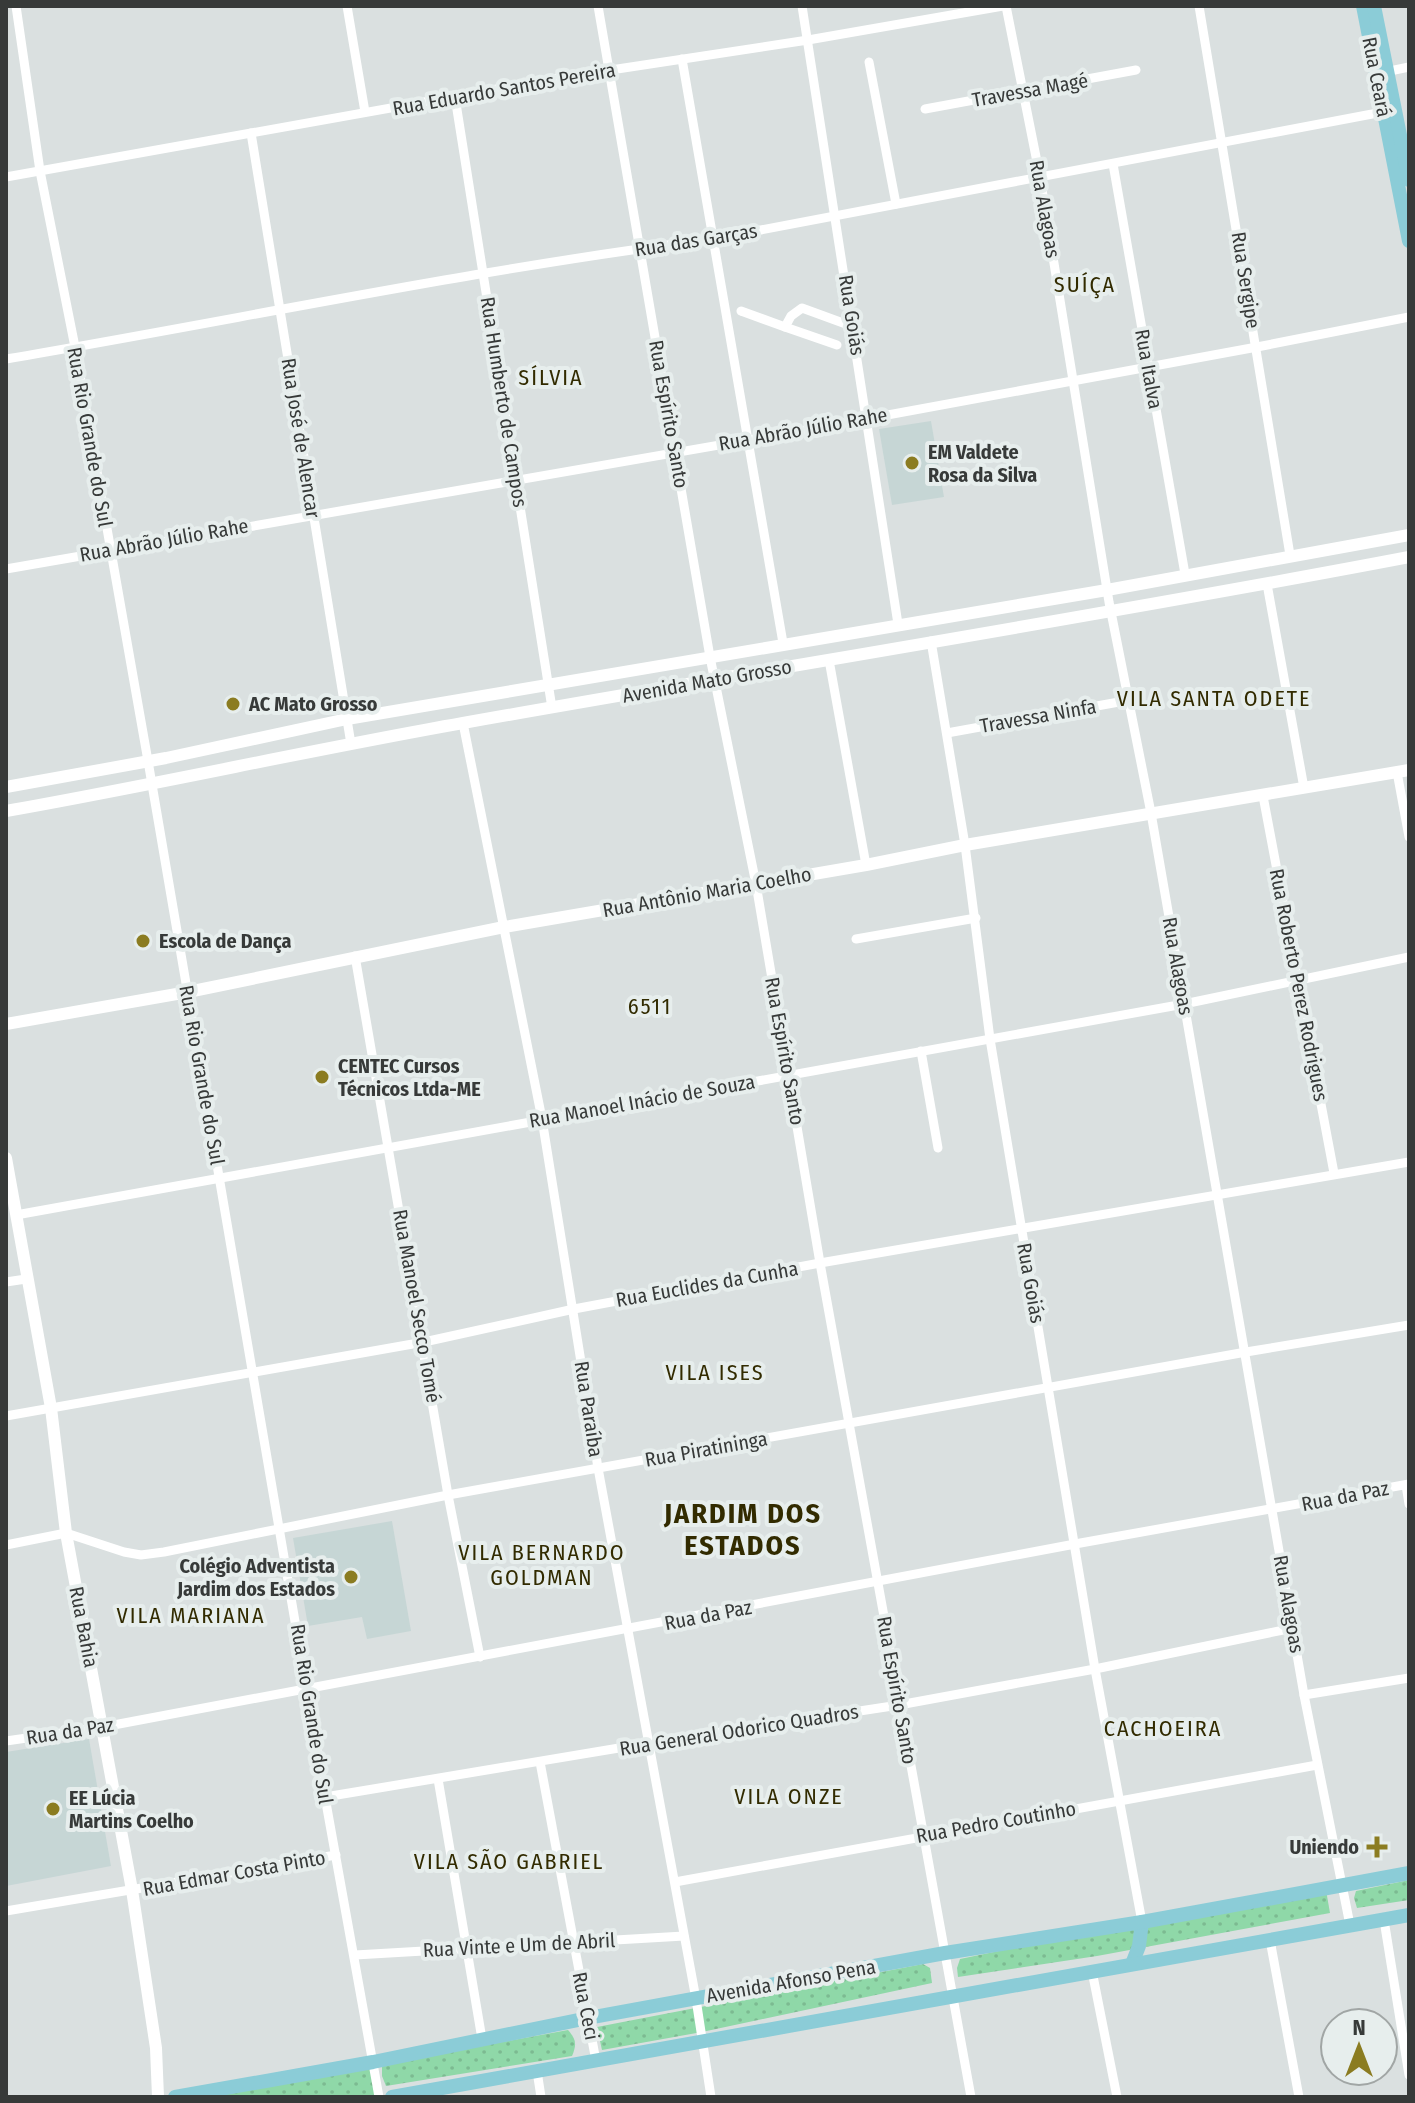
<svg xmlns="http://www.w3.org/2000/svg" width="1415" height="2103" viewBox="0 0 1415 2103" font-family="'Fira Sans Condensed',sans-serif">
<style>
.built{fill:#c6d6d5}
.grass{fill:url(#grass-dots)}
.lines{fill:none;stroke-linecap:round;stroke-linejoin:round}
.street{stroke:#fff;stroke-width:9}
.secondary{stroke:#fff;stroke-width:12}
.primary{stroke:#8bccd7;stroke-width:14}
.poi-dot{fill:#8b7c21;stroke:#e7eeed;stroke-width:3}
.labels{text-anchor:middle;stroke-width:8;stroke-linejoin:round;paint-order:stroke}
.street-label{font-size:20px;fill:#373a39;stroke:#e7eeed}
.poi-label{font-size:20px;font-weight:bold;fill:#373a39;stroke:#e7eeed;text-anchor:start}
.neighbourhood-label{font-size:22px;letter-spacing:2px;fill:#322b00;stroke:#e7eeed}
.district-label{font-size:28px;font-weight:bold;letter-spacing:2px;fill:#322b00;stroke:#e7eeed}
</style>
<defs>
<pattern id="grass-dots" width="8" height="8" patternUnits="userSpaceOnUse" patternTransform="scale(2)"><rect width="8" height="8" fill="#8fd8a8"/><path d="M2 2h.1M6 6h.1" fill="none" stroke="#7cba91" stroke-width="1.8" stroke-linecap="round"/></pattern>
</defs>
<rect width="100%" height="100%" fill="#dae0e0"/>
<g class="built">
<polygon points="931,421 944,497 892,505 879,429"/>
<polygon points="392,1521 411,1631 367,1639 362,1617 308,1626 293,1538"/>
<polygon points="89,1739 111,1866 6,1886 6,1752"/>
</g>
<g class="grass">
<polygon points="1409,1880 1409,1900 1357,1908 1354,1898 1356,1891"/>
<polygon points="1326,1890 1330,1913 1097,1956 958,1977 957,1968 960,1959 1043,1942"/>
<polygon points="923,1964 930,1968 932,1983 702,2032 602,2050 597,2027"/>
<path d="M568 2030C576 2039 577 2044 572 2056L386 2086 382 2076V2064Z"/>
<polygon points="373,2062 379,2097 175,2097"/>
</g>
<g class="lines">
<g class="street">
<polyline points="16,6 40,171 75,347 148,761 325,1797 379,2097"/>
<polyline points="347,6 365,112"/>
<polyline points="598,6 710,657 756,884 820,1263 971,2097"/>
<polyline points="802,6 898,624"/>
<polyline points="1006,6 1040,177 1109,602 1151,813 1304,1695 1350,1925"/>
<polyline points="1199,6 1290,555"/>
<polyline points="682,59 783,643"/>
<polyline points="869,62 896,204"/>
<polyline points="1385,72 1409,67"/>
<polyline points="455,97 552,708"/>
<polyline points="925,109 1136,70"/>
<polyline points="251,133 351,744"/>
<polyline points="1113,164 1185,574"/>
<polyline points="6,177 558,78 808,40 1003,6"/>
<polyline points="741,311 785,327"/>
<polyline points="837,345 785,327 791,316 802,308 854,327"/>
<path d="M6 359C241 319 476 269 713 239L1388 111"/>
<polyline points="6,569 806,430 1257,347 1409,317"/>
<polyline points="1267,584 1304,788"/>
<polyline points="931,641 965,845 990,1039 1095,1669 1142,1922"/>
<polyline points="829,660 866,865"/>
<polyline points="463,723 542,1119 598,1468 696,1999 711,2097"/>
<polyline points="947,733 1130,700"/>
<polyline points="1397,772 1409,837"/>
<polyline points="1263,796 1334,1173"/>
<polyline points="856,939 976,918"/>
<polyline points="355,956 448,1495 480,1657"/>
<polyline points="921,1051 938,1148"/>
<polyline points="16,1215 1184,1004 1409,957"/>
<polyline points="6,1282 26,1279"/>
<polyline points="6,1416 424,1342 574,1309 820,1263 1409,1162"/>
<polyline points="1406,1485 1409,1504"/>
<polyline points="6,1545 66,1533 124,1552 141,1555 164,1552 448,1495 1246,1352 1409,1325"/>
<polyline points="1304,1695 1409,1678"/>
<polyline points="6,1741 103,1727 1075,1544 1409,1484"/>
<polyline points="540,1762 596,2061"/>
<polyline points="438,1779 482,2039"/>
<polyline points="325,1797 649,1743 899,1705 1095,1669 1293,1628"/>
<polyline points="675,1882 1317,1765"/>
<polyline points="6,1911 336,1855"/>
<polyline points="1384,1920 1409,2075"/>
<polyline points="1270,1940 1299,2097"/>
<polyline points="355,1955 684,1936"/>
<polyline points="1092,1971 1117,2097"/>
<polyline points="537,2071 541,2097"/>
</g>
<g class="secondary">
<polyline points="6,787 166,758 347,719 1107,590 1409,535"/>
<path d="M6 811C159 784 310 750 463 723 778 667 1095 617 1409 557"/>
<polyline points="6,1024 188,992 504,927 866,865 965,845 1409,770"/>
<polyline points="6,1158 51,1408 66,1533 132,1890 156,2048 158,2097"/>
</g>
<g class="primary">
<polyline points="1363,6 1409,241"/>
<polyline points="1374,6 1409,180"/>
<polyline points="1132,1964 1139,1946 1142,1922"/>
<polyline points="175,2097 373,2062 588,2018 945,1953 1142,1922 1409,1873"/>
<polyline points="392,2097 1409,1915"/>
</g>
</g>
<g class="poi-dot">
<circle cx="912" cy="463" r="8"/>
<circle cx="233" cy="704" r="8"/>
<circle cx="143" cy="941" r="8"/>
<circle cx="322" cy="1077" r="8"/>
<circle cx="351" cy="1577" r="8"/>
<circle cx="53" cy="1809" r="8"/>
<path d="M1373 1835h8v8h8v8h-8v8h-8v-8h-8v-8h8z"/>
</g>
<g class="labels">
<g class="street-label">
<text transform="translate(1377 77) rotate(79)" y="7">Rua Ceará</text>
<text transform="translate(504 89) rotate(-10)" y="7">Rua Eduardo Santos Pereira</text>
<text transform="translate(1030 90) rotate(-10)" y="7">Travessa Magé</text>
<text transform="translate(1045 209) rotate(80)" y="7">Rua Alagoas</text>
<text transform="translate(696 240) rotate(-9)" y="7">Rua das Garças</text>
<text transform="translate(1246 280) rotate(81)" y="7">Rua Sergipe</text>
<text transform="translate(852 315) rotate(81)" y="7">Rua Goiás</text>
<text transform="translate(1149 369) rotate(80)" y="7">Rua Italva</text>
<text transform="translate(504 402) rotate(81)" y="7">Rua Humberto de Campos</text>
<text transform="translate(669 414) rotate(80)" y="7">Rua Espírito Santo</text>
<text transform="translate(803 429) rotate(-10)" y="7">Rua Abrão Júlio Rahe</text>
<text transform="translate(90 437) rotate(80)" y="7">Rua Rio Grande do Sul</text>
<text transform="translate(301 438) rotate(81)" y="7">Rua José de Alencar</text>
<text transform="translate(164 540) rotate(-10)" y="7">Rua Abrão Júlio Rahe</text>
<text transform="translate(707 681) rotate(-10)" y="7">Avenida Mato Grosso</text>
<text transform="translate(1038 716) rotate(-10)" y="7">Travessa Ninfa</text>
<text transform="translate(707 892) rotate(-10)" y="7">Rua Antônio Maria Coelho</text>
<text transform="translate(1178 966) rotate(80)" y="7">Rua Alagoas</text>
<text transform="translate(1299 985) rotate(79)" y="7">Rua Roberto Perez Rodrigues</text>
<text transform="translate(785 1051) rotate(80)" y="7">Rua Espírito Santo</text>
<text transform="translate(202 1075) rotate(80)" y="7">Rua Rio Grande do Sul</text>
<text transform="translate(642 1101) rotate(-10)" y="7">Rua Manoel Inácio de Souza</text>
<text transform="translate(1031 1283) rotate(80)" y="7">Rua Goiás</text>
<text transform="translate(707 1284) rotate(-10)" y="7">Rua Euclides da Cunha</text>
<text transform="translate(417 1306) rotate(80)" y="7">Rua Manoel Secco Tomé</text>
<text transform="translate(589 1409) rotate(81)" y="7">Rua Paraíba</text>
<text transform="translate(706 1449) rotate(-10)" y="7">Rua Piratininga</text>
<text transform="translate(1345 1496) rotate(-11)" y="7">Rua da Paz</text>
<text transform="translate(1289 1604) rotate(80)" y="7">Rua Alagoas</text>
<text transform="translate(708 1615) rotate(-11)" y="7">Rua da Paz</text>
<text transform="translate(84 1627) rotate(79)" y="7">Rua Bahia</text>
<text transform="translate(897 1690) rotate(80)" y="7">Rua Espírito Santo</text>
<text transform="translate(312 1714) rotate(81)" y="7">Rua Rio Grande do Sul</text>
<text transform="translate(739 1730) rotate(-9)" y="7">Rua General Odorico Quadros</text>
<text transform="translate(70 1731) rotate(-9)" y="7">Rua da Paz</text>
<text transform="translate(996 1822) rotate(-10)" y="7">Rua Pedro Coutinho</text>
<text transform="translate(234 1873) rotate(-10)" y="7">Rua Edmar Costa Pinto</text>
<text transform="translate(519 1945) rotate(-3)" y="7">Rua Vinte e Um de Abril</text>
<text transform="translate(791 1981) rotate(-10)" y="7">Avenida Afonso Pena</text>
<text transform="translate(586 2006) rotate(79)" y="7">Rua Ceci</text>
</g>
<g class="poi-label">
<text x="928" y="459">EM Valdete<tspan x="928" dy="23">Rosa da Silva</tspan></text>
<text x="249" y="711">AC Mato Grosso</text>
<text x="159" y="948">Escola de Dança</text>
<text x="338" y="1073">CENTEC Cursos<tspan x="338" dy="23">Técnicos Ltda-ME</tspan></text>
<text x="335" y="1573" text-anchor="end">Colégio Adventista<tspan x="335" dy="23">Jardim dos Estados</tspan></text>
<text x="69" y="1805">EE Lúcia<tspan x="69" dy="23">Martins Coelho</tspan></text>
<text x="1359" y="1854" text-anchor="end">Uniendo</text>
</g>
<g class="neighbourhood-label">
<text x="1085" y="292">SUÍÇA</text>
<text x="551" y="385">SÍLVIA</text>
<text x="1214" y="706">VILA SANTA ODETE</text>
<text x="650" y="1014">6511</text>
<text x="715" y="1380">VILA ISES</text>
<text x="542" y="1560">VILA BERNARDO<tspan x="542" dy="25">GOLDMAN</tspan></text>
<text x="191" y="1623">VILA MARIANA</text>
<text x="1163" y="1736">CACHOEIRA</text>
<text x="789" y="1804">VILA ONZE</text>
<text x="509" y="1869">VILA SÃO GABRIEL</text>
</g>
<g class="district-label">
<text x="743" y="1523">JARDIM DOS<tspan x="743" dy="32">ESTADOS</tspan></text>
</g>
</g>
<rect width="1415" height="2103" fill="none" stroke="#373a39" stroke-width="16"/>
<g transform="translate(1359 2047)"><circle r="38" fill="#e7eeed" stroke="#a1a6a5" stroke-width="2"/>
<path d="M0-6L14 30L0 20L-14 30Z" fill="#8b7c21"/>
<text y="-12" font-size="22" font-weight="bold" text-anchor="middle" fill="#373a39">N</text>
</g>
</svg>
